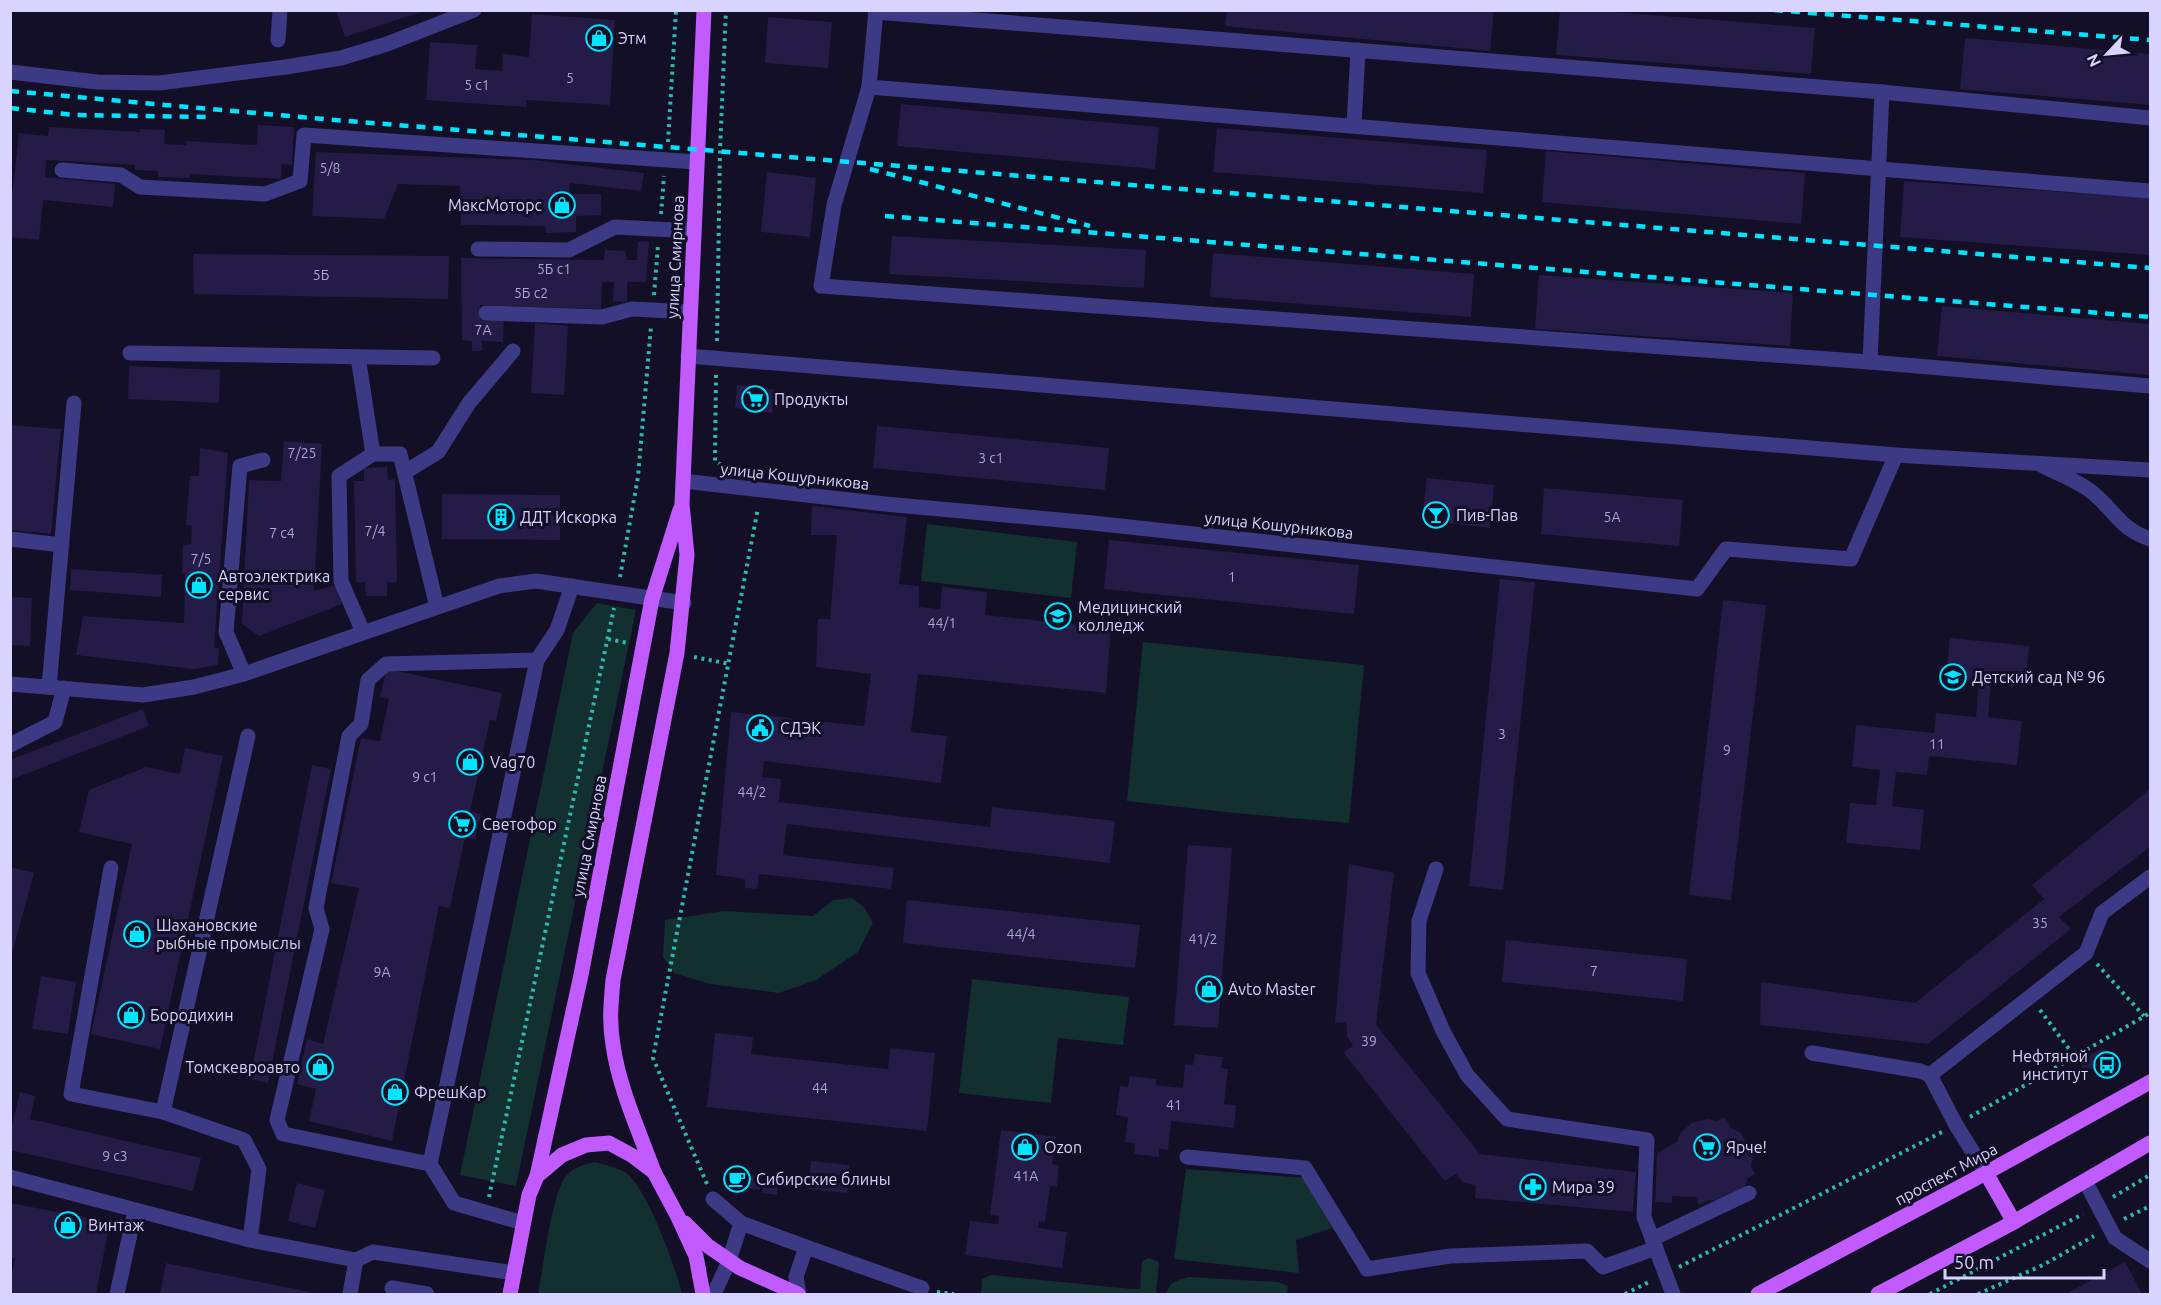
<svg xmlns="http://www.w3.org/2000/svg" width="2161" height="1305" viewBox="0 0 2161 1305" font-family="Ubuntu,sans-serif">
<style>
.green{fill:#12302f}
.building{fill:#241b47}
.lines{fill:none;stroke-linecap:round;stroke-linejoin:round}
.path{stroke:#2fb8b0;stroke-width:4;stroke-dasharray:3 4.5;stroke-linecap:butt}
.minor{stroke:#3d3a85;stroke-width:15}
.major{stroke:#c25bff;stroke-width:15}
.rail{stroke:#00e5ff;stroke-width:4.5;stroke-dasharray:9 8;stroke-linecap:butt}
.labels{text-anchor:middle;stroke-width:6;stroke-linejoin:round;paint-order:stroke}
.number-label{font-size:14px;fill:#aca6d1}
.poi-label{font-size:16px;fill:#d9d4ff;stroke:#130f26;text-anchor:start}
.street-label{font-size:16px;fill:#d9d4ff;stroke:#130f26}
</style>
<rect width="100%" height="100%" fill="#130f26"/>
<g class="green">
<polygon points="927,524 1077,542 1071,598 921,581"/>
<polygon points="597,603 636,610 516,1186 460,1175 573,633"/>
<polygon points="1143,642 1364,665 1349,823 1234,813 1127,801"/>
<polygon points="852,898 864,907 873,923 858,952 816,980 779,993 710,984 674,973 663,957 665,920 724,911 813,916 833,900"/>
<polygon points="972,979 1129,997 1123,1045 1058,1038 1051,1103 959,1093"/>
<path d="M595 1162C605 1165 617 1167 626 1173 647 1188 676 1268 682 1294H538C543 1270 552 1192 566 1176 575 1166 584 1165 595 1162Z"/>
<polygon points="1186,1169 1308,1178 1332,1228 1296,1240 1299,1273 1174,1259"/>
<polygon points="1149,1258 1159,1262 1156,1294 981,1294 982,1279 991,1275 1131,1289 1140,1289 1142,1261"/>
<path d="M1189 1277 1278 1282 1288 1286 1287 1294H1167C1168 1282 1178 1280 1189 1277Z"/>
</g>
<g class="building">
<polygon points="336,10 424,10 424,11 345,37"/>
<polygon points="1227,10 1494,10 1490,51 1225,26"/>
<polygon points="1560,10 1590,10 1815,28 1811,74 1556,55"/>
<polygon points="532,14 615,20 610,105 526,100 526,107 426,100 430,42 477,45 475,69 502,71 503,54 529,57"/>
<polygon points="768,17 832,22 828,68 765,63"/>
<polygon points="1965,38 2150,54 2150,105 1960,89"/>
<polygon points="901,104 1159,127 1155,169 897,146"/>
<polygon points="258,125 294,127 292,165 282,164 281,179 190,174 190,178 158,177 158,171 135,170 135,165 46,160 45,177 115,184 113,207 43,200 39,240 10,237 10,213 19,133 48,136 49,127 140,132 140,129 165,130 164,144 186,145 187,141 257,145"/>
<polygon points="1217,128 1487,150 1483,193 1213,172"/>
<polygon points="1546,151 1805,173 1801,224 1542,202"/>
<polygon points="316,152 533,160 644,173 641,191 570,183 569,194 601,194 601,215 576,216 576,232 546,233 545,226 461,225 460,186 398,184 384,219 312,216"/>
<polygon points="767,172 816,178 810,237 761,232"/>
<polygon points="1904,181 2150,198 2150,255 1900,237"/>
<polygon points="892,236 1146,250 1144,288 889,274"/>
<polygon points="638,241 649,242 646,282 627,282 627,302 613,301 614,282 602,282 601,309 480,305 480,319 504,319 503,342 482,341 482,351 472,351 472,341 462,340 461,258 604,260 605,250 625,251 627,260 637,260"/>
<polygon points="1213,253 1474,274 1471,317 1210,297"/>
<polygon points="193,254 449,256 448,299 194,294"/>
<polygon points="1539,275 1793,293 1790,346 1535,329"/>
<polygon points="1942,306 2150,324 2150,375 1937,356"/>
<polygon points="535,323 568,326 564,395 531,393"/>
<polygon points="129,366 220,370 219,403 128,399"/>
<polygon points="737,385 775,390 772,413 735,408"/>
<polygon points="10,425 61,429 51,534 10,530"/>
<polygon points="877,426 1109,448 1105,490 873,468"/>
<polygon points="284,441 322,444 314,591 336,585 342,604 259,636 242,624 249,480 281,481"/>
<polygon points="200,448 228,453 214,648 219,648 218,665 193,669 76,655 83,616 184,623 185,573 182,573 183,545 191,544 192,526 186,525 190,476 199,476"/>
<polygon points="387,467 388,480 395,479 397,582 387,582 387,596 366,596 365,582 356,582 354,481 364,481 364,468"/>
<polygon points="1427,478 1494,485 1490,528 1422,520"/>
<polygon points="1544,488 1683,500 1679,546 1541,534"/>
<polygon points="442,494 560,495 560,540 442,539"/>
<polygon points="812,506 907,517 899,584 919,586 919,607 940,609 942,587 987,592 985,615 1111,628 1106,693 918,674 911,732 947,736 941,783 764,761 762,777 781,779 779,802 990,827 992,807 1115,821 1110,863 787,824 783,855 894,868 891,889 759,874 757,889 745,888 745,879 716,875 731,712 864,726 871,674 816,667 818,619 830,619 837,535 811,535"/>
<polygon points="1109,540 1359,565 1354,614 1104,589"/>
<polygon points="71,569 162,575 161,597 70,590"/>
<polygon points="1500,579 1535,582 1503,890 1469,886"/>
<polygon points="10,597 32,598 30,646 10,645"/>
<polygon points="1723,600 1766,605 1731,900 1689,895"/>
<polygon points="1950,638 2029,646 2025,687 1991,683 1988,717 2022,721 2017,765 1929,756 1927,775 1896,772 1892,806 1924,810 1920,850 1846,843 1850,803 1876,805 1880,770 1852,767 1856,725 1934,733 1936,713 1976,717 1979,682 1946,679"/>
<polygon points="387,669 502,693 496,721 490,720 470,812 481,814 475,839 465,837 450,908 439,906 392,1141 309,1121 316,1089 297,1084 307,1039 323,1044 359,888 331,883 361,738 380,741 389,699 380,697"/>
<polygon points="143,709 149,726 10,780 10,760"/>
<polygon points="185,748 223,756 160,1049 91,1034 132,844 79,832 89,790 146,767 180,774"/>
<polygon points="312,765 331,769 268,1083 250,1079"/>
<polygon points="2150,789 2150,847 2059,917 2071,929 1928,1044 1760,1025 1761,982 1915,1003 2044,899 2032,885"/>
<polygon points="1188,845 1232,848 1218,1028 1174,1025"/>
<polygon points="1349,864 1394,873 1376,1025 1480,1154 1636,1172 1633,1212 1475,1198 1476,1185 1464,1183 1456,1174 1445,1181 1343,1052 1353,1046 1347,1036 1346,1022 1335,1023"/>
<polygon points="10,867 34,873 11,957 10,957"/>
<polygon points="907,900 1140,925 1135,968 903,943"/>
<polygon points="1506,940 1687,959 1683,1001 1502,982"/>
<polygon points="41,976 76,982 68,1034 32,1029"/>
<polygon points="715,1033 753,1037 751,1054 888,1069 890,1048 935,1053 927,1131 707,1107"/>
<polygon points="2103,1048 2109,1060 2085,1072 2079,1061"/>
<polygon points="1195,1054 1223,1057 1221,1068 1228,1069 1224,1104 1236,1105 1234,1128 1171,1121 1168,1150 1159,1149 1159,1157 1134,1154 1135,1143 1125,1142 1128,1117 1116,1115 1120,1086 1128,1087 1130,1076 1156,1079 1156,1085 1183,1088 1185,1064 1193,1065"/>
<polygon points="20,1092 35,1096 30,1119 201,1158 193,1191 10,1150 10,1134"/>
<polygon points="1725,1117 1731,1128 1741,1133 1753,1156 1751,1166 1755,1174 1748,1178 1744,1190 1720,1202 1709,1200 1699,1205 1696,1197 1672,1196 1672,1203 1655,1202 1657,1153 1677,1142 1681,1132 1692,1123 1707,1119 1717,1121"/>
<polygon points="1001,1130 1056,1137 1052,1164 1059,1165 1057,1187 1050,1186 1045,1222 1039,1221 1038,1228 1067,1232 1062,1268 965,1255 970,1221 998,1224 999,1216 990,1215"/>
<polygon points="811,1161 850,1165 847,1193 808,1189"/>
<polygon points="726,1170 749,1173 747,1187 725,1184"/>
<polygon points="752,1175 762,1177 760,1190 749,1188"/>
<polygon points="764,1179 779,1180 777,1195 762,1193"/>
<polygon points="297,1183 325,1190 315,1228 288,1221"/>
<polygon points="10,1203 110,1222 96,1294 10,1294 10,1282 15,1258 10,1257"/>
<polygon points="2125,1262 2142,1294 2066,1294"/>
<polygon points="166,1263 314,1293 314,1294 160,1294"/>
</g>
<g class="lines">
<g class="path">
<polyline points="668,142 676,10"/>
<polyline points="661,214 664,176"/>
<polyline points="654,295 658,245"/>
<polyline points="717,341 720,150 726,10"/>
<polyline points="716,375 715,461 724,467"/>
<polyline points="620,577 638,477 651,326"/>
<polyline points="608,639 628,643"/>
<polyline points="694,657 730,664"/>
<polyline points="2097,964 2144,1016"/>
<polyline points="2040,1010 2075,1057"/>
<polyline points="1970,1117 2150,1013"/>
<polyline points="707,1184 653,1058 758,508"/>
<polyline points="489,1197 614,608"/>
<polyline points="2113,1197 2150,1175"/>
<polyline points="2124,1219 2150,1206"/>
<polyline points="1679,1267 1942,1132"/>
<polyline points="937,1292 954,1294"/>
<polyline points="1625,1294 1651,1281"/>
<polyline points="1930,1294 2083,1214"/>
<polyline points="1978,1294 2043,1265 2094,1236"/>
</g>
<g class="minor">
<polyline points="875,12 1882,92 1870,362"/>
<polyline points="278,40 280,10"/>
<polyline points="10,72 97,82 159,83 286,67 341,58 387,44 474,10"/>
<polyline points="869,87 876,10"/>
<polyline points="1882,92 2150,118"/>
<polyline points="1354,126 1358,50"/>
<polyline points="62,170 121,175 140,187 265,194 300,181 304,135 697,162"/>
<polyline points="2150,191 869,87 834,205 821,286 1870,362 2150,386"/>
<polyline points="478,249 569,250 615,227 694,231"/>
<polyline points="486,313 602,317 632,309 690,312"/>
<polyline points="130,353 433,358"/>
<polyline points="688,356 1896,455 2150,470"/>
<polyline points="358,357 373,454 339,476 341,581 363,632"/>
<polyline points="373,454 400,454 437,607"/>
<path d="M2043 466C2059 474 2079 481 2093 493 2115 511 2120 529 2150 539"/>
<polyline points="405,472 438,452 469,403 513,351"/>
<polyline points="683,481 885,504 1093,523 1697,589 1726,549 1851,559 1896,455"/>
<polyline points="10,539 62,545"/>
<polyline points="244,674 226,632 240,466 263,460"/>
<polyline points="10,684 143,695 194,687 244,674 499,586 536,581 684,603"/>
<polyline points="49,687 74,403"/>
<polyline points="10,745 55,722 64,688"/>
<polyline points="111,868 71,1094 163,1112 244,1140 259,1169 250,1240"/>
<polyline points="1436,869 1419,921 1418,973 1443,1031 1467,1075 1507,1119 1647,1140 1644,1217 1673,1294"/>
<polyline points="1812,1053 1920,1071 1930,1075 1956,1125 1986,1173"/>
<polyline points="1930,1075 2086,953 2102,913 2150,877"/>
<polyline points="163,1112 248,736"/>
<polyline points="1187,1157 1305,1168 1367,1269 1450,1256 1587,1251 1603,1267 1656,1248"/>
<polyline points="430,1164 537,660 557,630 572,586"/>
<polyline points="10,1177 250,1240 356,1260 373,1252 514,1273"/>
<polyline points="2085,1181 2115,1238 2150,1261"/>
<polyline points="713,1199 741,1223 806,1247"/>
<polyline points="523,1223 454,1203 430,1164 283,1134 277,1120 322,929 316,908 349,736 361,724 368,680 386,664 537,660"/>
<polyline points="1652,1239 1749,1193"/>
<polyline points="392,1288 427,1294"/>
<polyline points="117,1294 135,1211"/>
<polyline points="350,1294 356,1260"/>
<polyline points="714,1294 729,1261 741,1223"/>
<polyline points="799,1294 796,1277 806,1247 922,1288"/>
</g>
<g class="major">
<path d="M654 1172C639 1131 619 1088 613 1045 609 1023 611 1002 613 980L677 653 687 555 682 504 704 10"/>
<polyline points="1986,1173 2014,1222"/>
<polyline points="537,1176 581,975 652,599 680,510"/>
<polyline points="685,1223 708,1246 740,1268 798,1294"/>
<polyline points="510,1294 529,1195 537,1176 562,1155 586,1145 609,1143 633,1156 654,1172 678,1217 696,1256 703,1294"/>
<polyline points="1758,1294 1986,1173 2150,1082"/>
<polyline points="1878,1294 2014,1222 2150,1143"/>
</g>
<g class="rail">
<polyline points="1774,10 2150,40"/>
<polyline points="10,91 311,118 2150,268"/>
<polyline points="10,108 75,115 212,117"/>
<polyline points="870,169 1090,226"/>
<polyline points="885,216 2150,317"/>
</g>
</g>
<defs>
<g id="shop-ring" transform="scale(1.35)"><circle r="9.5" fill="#130f26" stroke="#00e5ff" stroke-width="1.5"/><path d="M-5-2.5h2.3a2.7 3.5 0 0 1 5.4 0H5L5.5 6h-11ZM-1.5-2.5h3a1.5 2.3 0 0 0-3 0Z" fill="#00e5ff"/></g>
<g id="supermarket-ring" transform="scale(1.35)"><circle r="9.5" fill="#130f26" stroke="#00e5ff" stroke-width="1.5"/><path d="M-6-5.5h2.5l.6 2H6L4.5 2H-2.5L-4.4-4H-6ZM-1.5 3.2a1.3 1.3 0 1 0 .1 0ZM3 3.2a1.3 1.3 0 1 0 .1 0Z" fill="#00e5ff"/></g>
<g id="bar-ring" transform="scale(1.35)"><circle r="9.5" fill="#130f26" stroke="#00e5ff" stroke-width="1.5"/><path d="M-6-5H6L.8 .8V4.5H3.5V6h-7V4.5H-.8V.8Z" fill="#00e5ff"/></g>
<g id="building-ring" transform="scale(1.35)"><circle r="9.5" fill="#130f26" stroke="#00e5ff" stroke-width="1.5"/><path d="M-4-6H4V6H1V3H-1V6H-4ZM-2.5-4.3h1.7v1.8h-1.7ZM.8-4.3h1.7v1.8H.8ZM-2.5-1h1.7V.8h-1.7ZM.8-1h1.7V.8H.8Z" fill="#00e5ff"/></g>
<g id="university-ring" transform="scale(1.35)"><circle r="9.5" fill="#130f26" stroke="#00e5ff" stroke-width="1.5"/><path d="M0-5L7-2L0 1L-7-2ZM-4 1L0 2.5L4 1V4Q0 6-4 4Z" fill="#00e5ff"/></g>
<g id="school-ring" transform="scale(1.35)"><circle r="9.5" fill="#130f26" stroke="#00e5ff" stroke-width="1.5"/><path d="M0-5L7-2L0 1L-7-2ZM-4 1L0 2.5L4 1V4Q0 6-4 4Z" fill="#00e5ff"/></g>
<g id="civic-ring" transform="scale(1.35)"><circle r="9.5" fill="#130f26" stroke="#00e5ff" stroke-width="1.5"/><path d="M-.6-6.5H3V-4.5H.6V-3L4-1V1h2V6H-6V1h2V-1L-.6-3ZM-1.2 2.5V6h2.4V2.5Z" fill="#00e5ff"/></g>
<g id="bus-ring" transform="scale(1.35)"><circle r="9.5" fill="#130f26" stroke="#00e5ff" stroke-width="1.5"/><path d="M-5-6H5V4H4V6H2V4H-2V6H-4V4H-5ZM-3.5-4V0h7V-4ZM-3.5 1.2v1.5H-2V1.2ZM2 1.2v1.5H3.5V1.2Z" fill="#00e5ff"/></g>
<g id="cafe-ring" transform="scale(1.35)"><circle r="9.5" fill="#130f26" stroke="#00e5ff" stroke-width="1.5"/><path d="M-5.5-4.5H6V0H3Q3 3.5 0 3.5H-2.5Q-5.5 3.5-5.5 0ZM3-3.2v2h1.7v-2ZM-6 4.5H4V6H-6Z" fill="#00e5ff"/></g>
<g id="pharmacy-ring" transform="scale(1.35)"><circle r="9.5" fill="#130f26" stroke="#00e5ff" stroke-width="1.5"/><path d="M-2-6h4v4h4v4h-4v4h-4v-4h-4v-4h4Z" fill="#00e5ff"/></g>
</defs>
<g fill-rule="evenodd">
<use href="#shop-ring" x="599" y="38"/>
<use href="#shop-ring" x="562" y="205"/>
<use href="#supermarket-ring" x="755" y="399"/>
<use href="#bar-ring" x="1436" y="515"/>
<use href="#building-ring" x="501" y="517"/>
<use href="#shop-ring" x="199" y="585"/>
<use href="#university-ring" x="1058" y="616"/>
<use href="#school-ring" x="1953" y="677"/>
<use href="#civic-ring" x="760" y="728"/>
<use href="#shop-ring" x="470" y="762"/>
<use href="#supermarket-ring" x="462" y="824"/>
<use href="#shop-ring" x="137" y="934"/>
<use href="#shop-ring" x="1209" y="989"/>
<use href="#shop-ring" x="131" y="1015"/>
<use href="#bus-ring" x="2107" y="1065"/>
<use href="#shop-ring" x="320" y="1067"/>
<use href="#shop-ring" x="395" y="1092"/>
<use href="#shop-ring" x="1025" y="1147"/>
<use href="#supermarket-ring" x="1707" y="1147"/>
<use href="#cafe-ring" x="737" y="1179"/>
<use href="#pharmacy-ring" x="1533" y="1187"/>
<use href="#shop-ring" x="68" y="1225"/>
</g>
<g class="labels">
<g class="number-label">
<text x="570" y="83">5</text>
<text x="477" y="90">5 с1</text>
<text x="330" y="173">5/8</text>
<text x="554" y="274">5Б с1</text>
<text x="321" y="280">5Б</text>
<text x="531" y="298">5Б с2</text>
<text x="483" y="335">7А</text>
<text x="302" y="458">7/25</text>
<text x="991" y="463">3 с1</text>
<text x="1612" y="522">5А</text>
<text x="375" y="536">7/4</text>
<text x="282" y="538">7 с4</text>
<text x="201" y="564">7/5</text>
<text x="1232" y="582">1</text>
<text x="942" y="628">44/1</text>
<text x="1502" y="739">3</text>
<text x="1937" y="749">11</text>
<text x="1727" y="755">9</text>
<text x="425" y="782">9 с1</text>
<text x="752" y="797">44/2</text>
<text x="2040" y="928">35</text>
<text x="1021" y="939">44/4</text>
<text x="1203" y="944">41/2</text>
<text x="1594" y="976">7</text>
<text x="382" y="977">9А</text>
<text x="1369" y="1046">39</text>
<text x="820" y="1093">44</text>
<text x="1174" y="1110">41</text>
<text x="115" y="1161">9 с3</text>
<text x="1026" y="1181">41А</text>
</g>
<g class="poi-label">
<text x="618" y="44">Этм</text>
<text x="542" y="211" text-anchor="end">МаксМоторс</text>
<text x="774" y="405">Продукты</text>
<text x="1456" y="521">Пив-Пав</text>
<text x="520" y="523">ДДТ Искорка</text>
<text x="218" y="582">Автоэлектрика<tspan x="218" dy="18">сервис</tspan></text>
<text x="1078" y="613">Медицинский<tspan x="1078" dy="18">колледж</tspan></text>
<text x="1972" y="683">Детский сад № 96</text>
<text x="780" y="734">СДЭК</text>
<text x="490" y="768">Vag70</text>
<text x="482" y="830">Светофор</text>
<text x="156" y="931">Шахановские<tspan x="156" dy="18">рыбные промыслы</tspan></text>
<text x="1228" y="995">Avto Master</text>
<text x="150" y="1021">Бородихин</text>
<text x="2088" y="1062" text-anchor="end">Нефтяной<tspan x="2088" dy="18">институт</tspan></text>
<text x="300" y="1073" text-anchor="end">Томскевроавто</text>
<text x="414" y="1098">ФрешКар</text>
<text x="1044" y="1153">Ozon</text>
<text x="1726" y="1153">Ярче!</text>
<text x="756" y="1185">Сибирские блины</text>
<text x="1552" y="1193">Мира 39</text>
<text x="88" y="1231">Винтаж</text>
</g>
<g class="street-label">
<text transform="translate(675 257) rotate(-87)" y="6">улица Смирнова</text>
<text transform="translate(795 476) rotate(6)" y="6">улица Кошурникова</text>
<text transform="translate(1279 525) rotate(6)" y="6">улица Кошурникова</text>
<text transform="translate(589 836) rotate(-79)" y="6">улица Смирнова</text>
<text transform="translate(1946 1174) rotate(-28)" y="6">проспект Мира</text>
</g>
</g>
<rect width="2161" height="1305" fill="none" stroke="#d9d4ff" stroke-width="24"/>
<g transform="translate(2107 54) rotate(244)" stroke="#130f26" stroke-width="4.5" paint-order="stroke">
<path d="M0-4.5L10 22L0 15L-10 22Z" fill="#d9d4ff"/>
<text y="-9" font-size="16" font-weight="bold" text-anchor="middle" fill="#d9d4ff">N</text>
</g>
<path d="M1945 1269v9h159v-9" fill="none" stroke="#d9d4ff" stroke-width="3"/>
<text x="1954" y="1269" font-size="18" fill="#d9d4ff" stroke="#130f26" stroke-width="4.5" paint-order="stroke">50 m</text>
</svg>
